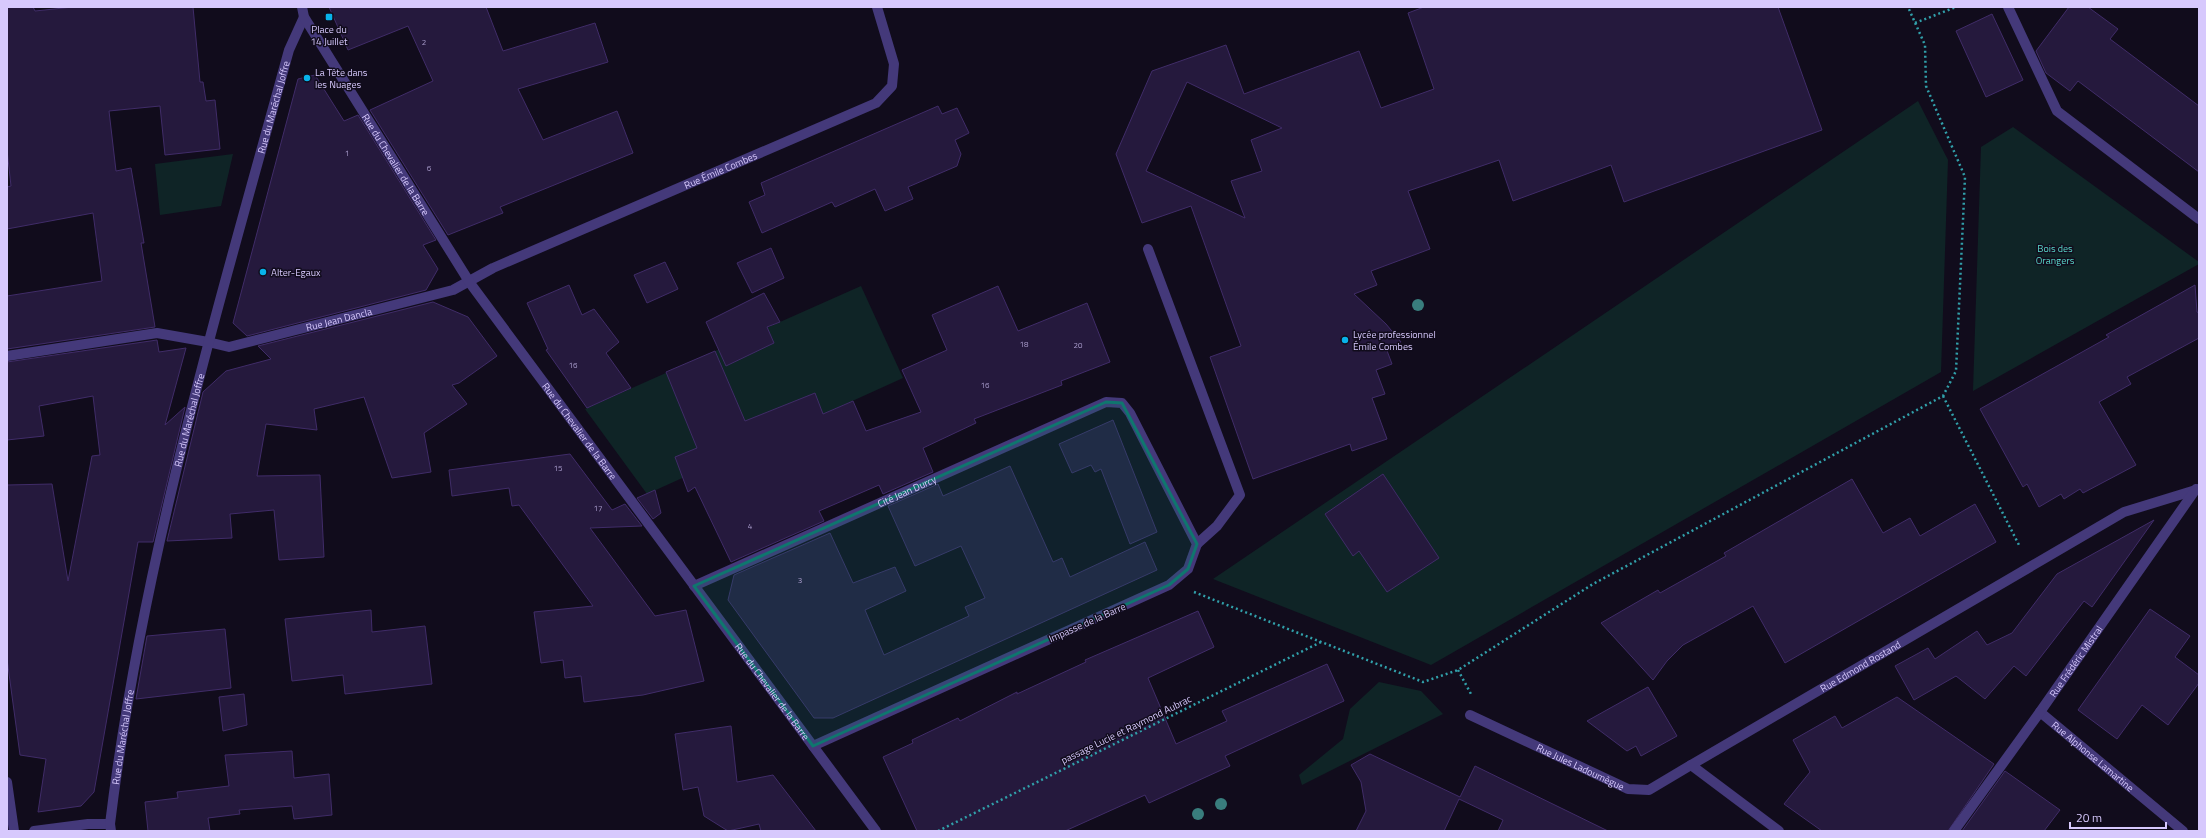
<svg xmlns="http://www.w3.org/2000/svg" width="2206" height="838" viewBox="0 0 2206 838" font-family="'Titillium Web',sans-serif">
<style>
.green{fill:#0f2426}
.building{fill:#25193d;stroke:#402c68;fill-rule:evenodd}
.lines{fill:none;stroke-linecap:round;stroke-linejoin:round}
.path{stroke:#31a0aa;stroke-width:2.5;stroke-dasharray:2 3;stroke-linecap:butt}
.service{stroke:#44397a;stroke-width:10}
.pedestrian{stroke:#44397a;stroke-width:10}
.minor{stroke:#44397a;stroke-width:10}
.tertiary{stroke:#44397a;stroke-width:10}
.tree{fill:#397d7d}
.marked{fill:#0f766e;fill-opacity:0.2;stroke:#0f766e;stroke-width:3;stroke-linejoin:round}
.poi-dot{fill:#08b3ea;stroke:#110c1c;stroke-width:1.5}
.labels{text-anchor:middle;stroke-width:3;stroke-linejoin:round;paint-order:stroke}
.number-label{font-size:8px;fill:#aa9dcd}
.poi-label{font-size:10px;fill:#d7c9fd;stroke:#110c1c;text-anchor:start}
.street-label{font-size:10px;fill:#d7c9fd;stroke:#110c1c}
.park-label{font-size:10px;fill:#59d9cc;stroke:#110c1c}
</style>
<rect width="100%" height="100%" fill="#110c1c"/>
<g class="green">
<polygon points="1918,101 1948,160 1941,372 1431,665 1213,579"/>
<polygon points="2013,127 2199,262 2199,264 1973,391 1981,147"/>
<polygon points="233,154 221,206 160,215 155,164"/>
<polygon points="861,286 903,378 647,494 585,409"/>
<polygon points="1379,682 1421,691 1443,714 1302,785 1299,775 1343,739 1350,709"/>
</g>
<g class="building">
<polygon points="7,7 33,7 35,11 73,7 193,7 200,82 203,82 206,101 215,100 220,149 165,155 160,106 109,111 116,171 131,168 144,243 141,243 155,327 7,349 7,296 102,281 93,213 7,229 7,187 11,186 7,150"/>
<polygon points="329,7 486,7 503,51 595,23 608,62 518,89 543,140 617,111 633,153 500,207 503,213 448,235 370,110 433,81 408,26 348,50"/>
<path d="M1424 7H1778L1822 130 1624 202 1611 165 1513 201 1499 160 1408 191 1430 249 1371 271 1377 285 1354 294 1386 324 1401 342 1386 348 1392 364 1376 370 1385 394 1372 398 1387 439 1352 451 1350 444 1253 479 1210 357 1241 346 1191 206 1142 223 1116 154 1152 71 1226 45 1244 94 1359 51 1381 108 1434 89 1408 13ZM1187 82 1282 128 1251 140 1262 171 1231 181 1245 218 1146 171Z"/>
<polygon points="2069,7 2088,7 2118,29 2110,39 2199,106 2199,172 2078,81 2070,91 2046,73 2036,51"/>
<polygon points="1992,14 2023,80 1986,97 1956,31"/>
<polygon points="315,75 344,121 358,115 436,240 423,245 438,269 426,290 247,336 233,323 298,79"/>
<polygon points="938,106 942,114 957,108 969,133 955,140 961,154 957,166 908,187 913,199 885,211 875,189 835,207 832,202 762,233 749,202 765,195 761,183"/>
<polygon points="771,248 784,278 752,293 737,263"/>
<polygon points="665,262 678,289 647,303 634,275"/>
<polygon points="569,285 582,315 594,309 619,342 606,353 631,388 587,408 546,350 548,349 527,303"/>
<polygon points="2195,285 2197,312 2199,313 2199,338 2127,377 2131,384 2099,402 2136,465 2083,493 2080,489 2064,499 2061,494 2039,507 2027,484 2023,487 1980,409 2109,337 2106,335"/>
<polygon points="998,286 1018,331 1087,303 1110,362 1061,381 1062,385 974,419 976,423 923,448 933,472 883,494 879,485 819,511 824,521 731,562 695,487 688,492 675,457 697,448 666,372 715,351 745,421 815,393 823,414 853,401 866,431 921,412 902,370 947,350 932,315"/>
<polygon points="764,293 780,322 767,327 774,343 726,366 706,322"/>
<polygon points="433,302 468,317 497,356 459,383 452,385 467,404 424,433 431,472 392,478 364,397 314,409 317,430 266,424 257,476 320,475 324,557 279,560 274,510 230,514 232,538 167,541 203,392 226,371 271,359 258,346"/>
<polygon points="157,340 159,352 186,348 165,425 185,407 153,542 138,542 94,792 81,806 38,812 46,759 20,755 7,659 7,485 52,484 68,581 92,456 100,455 93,396 39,406 44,436 7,440 7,362"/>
<polygon points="1113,420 1157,532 1130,544 1101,469 1095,472 1091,465 1072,473 1059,444"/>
<polygon points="570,454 612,510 625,504 642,526 590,528 655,616 686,610 704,681 643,695 584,702 581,676 565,678 563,660 541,663 534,612 593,606 519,505 512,506 509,488 452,496 449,470"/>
<polygon points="1010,466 1053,562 1062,558 1070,577 1145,542 1157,570 833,718 814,718 728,600 734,575 830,533 853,583 895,567 906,591 865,610 884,655 969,616 965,607 985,598 961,546 915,566 888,506 938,484 943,496"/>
<polygon points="1383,474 1439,558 1387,592 1359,551 1353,556 1325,514"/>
<polygon points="1852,479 1883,533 1910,518 1920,536 1975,504 1996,542 1785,663 1753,606 1683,645 1667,661 1653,680 1601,623 1658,590 1660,593 1726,556 1724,553"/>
<polygon points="655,490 661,513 653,519 637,498"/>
<polygon points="2154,520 2092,607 2084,601 2026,676 2014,666 1985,699 1956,676 1914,700 1895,666 1928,648 1935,659 1977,631 1987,645 2012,633 2057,574"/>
<polygon points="2150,609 2190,636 2175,657 2199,675 2199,683 2168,725 2142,705 2117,739 2078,710"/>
<polygon points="371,610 372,632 425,626 432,684 345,694 343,675 292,681 285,619"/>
<polygon points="1198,611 1214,647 1148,678 1176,744 1227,721 1222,711 1327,664 1344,701 1225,756 1230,766 1149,803 1145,795 1065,831 917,831 883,757 913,743 912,740 958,718 960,721 1017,692 1017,694 1086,662 1085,660"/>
<polygon points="225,629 231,688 136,699 147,636"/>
<polygon points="1648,687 1677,736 1641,756 1636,746 1627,751 1587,721"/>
<polygon points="244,694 247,725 223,731 219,697"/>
<polygon points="1897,697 1994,764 1948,831 1822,831 1784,804 1810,772 1793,740 1835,716 1842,728"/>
<polygon points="731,726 737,782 773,775 816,831 761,831 759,824 728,831 704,816 698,787 683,790 675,734"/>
<polygon points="292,751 294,778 329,774 332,815 294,819 292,806 239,810 240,814 208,818 210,831 148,831 145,802 178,798 177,792 229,786 225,755"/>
<polygon points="1370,754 1460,797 1475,766 1608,831 1498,831 1503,820 1459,799 1444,831 1356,831 1366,811 1361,782 1351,765"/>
<polygon points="2005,771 2060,810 2044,831 1962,831"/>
</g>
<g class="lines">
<g class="path">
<polyline points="1915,23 1956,7"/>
<polyline points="1943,396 2020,547"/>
<polyline points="1194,592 1423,682 1458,670 1593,584 1943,396 1956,371 1965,177 1926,86 1925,45 1908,7"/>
<polyline points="1458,670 1471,694"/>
<polyline points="938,831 1321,642"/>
</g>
<polyline class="service" points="2008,7 2057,111 2199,219"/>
<polyline class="pedestrian" points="7,356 157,333 208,342"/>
<g class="minor">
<polyline points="1148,249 1240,495 1217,526 1197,544"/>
<path id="s1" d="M208 342 229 347 453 290 493 268 876 103 892 86 894 64 877 7"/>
<path id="s2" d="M694 586 1106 402 1122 403 1130 413 1197 544 1188 569 1169 585 813 746"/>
<path id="s3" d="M2040 712 2183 831"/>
<path id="s4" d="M1470 715 1628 789 1649 790 1691 765"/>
<polyline points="7,782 14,831"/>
<polyline points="34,831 88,824 110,824"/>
<path id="s5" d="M111 831 110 824C142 560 219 305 289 50L304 17"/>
<path id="s6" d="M1779 831 1691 765 2124 512 2199 489"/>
<path id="s7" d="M1954 831 2040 712 2196 489"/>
</g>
<path class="tertiary" id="s8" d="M302 7 304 17 470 283 876 831"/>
</g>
<g class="tree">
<circle cx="1418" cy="305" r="6"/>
<circle cx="1221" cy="804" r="6"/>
<circle cx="1198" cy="814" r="6"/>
</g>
<path class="marked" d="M1106 402 1122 403 1197 544 1188 569 1169 585 813 746 694 586Z"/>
<g class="poi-dot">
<rect x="325" y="13" width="8" height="8" rx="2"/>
<circle cx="307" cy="78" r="4"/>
<circle cx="263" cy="272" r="4"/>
<circle cx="1345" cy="340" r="4"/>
</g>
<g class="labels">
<g class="number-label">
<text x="424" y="45">2</text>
<text x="347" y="156">1</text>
<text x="429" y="171">6</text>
<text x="1024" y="347">18</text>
<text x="1078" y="348">20</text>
<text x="573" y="368">16</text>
<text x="985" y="388">16</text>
<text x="558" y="471">15</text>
<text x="598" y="511">17</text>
<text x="750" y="529">4</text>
<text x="800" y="583">3</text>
</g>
<g class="poi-label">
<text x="329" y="33" text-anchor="middle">Place du<tspan x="329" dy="12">14 Juillet</tspan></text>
<text x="315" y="76">La Tête dans<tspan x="315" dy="12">les Nuages</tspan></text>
<text x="271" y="276">Alter-Egaux</text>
<text x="1353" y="338">Lycée professionnel<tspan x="1353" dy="12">Émile Combes</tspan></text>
</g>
<g class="street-label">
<text dy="4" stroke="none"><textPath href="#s5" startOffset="743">Rue du Maréchal Joffre</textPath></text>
<text dy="4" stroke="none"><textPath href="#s8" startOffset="184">Rue du Chevalier de la Barre</textPath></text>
<text dy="4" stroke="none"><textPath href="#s1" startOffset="546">Rue Émile Combes</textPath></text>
<text dy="4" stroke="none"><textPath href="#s1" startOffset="135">Rue Jean Dancla</textPath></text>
<text dy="4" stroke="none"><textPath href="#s5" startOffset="419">Rue du Maréchal Joffre</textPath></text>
<text dy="4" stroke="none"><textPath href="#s8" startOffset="508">Rue du Chevalier de la Barre</textPath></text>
<text dy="4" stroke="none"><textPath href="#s2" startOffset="233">Cité Jean Durcy</textPath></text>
<text transform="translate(1087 622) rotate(-24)" y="4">Impasse de la Barre</text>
<text dy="4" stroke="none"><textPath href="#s7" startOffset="209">Rue Frédéric Mistral</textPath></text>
<text dy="4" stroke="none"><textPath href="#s6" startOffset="306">Rue Edmond Rostand</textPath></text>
<text dy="4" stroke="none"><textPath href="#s8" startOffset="832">Rue du Chevalier de la Barre</textPath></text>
<text transform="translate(1126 729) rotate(-26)" y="4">passage Lucie et Raymond Aubrac</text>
<text dy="4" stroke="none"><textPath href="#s5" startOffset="95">Rue du Maréchal Joffre</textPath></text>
<text dy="4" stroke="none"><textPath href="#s3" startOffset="69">Rue Alphonse Lamartine</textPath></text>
<text dy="4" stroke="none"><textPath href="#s4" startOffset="122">Rue Jules Ladoumègue</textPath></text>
</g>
<g class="park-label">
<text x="2055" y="252">Bois des<tspan x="2055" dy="12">Orangers</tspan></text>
</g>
</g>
<rect width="2206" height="838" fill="none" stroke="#d7c9fd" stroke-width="16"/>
<path d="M2070 822v6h96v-6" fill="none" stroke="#d7c9fd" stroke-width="2"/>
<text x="2076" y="822" font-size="12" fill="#d7c9fd" stroke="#110c1c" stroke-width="3" paint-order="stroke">20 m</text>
</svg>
